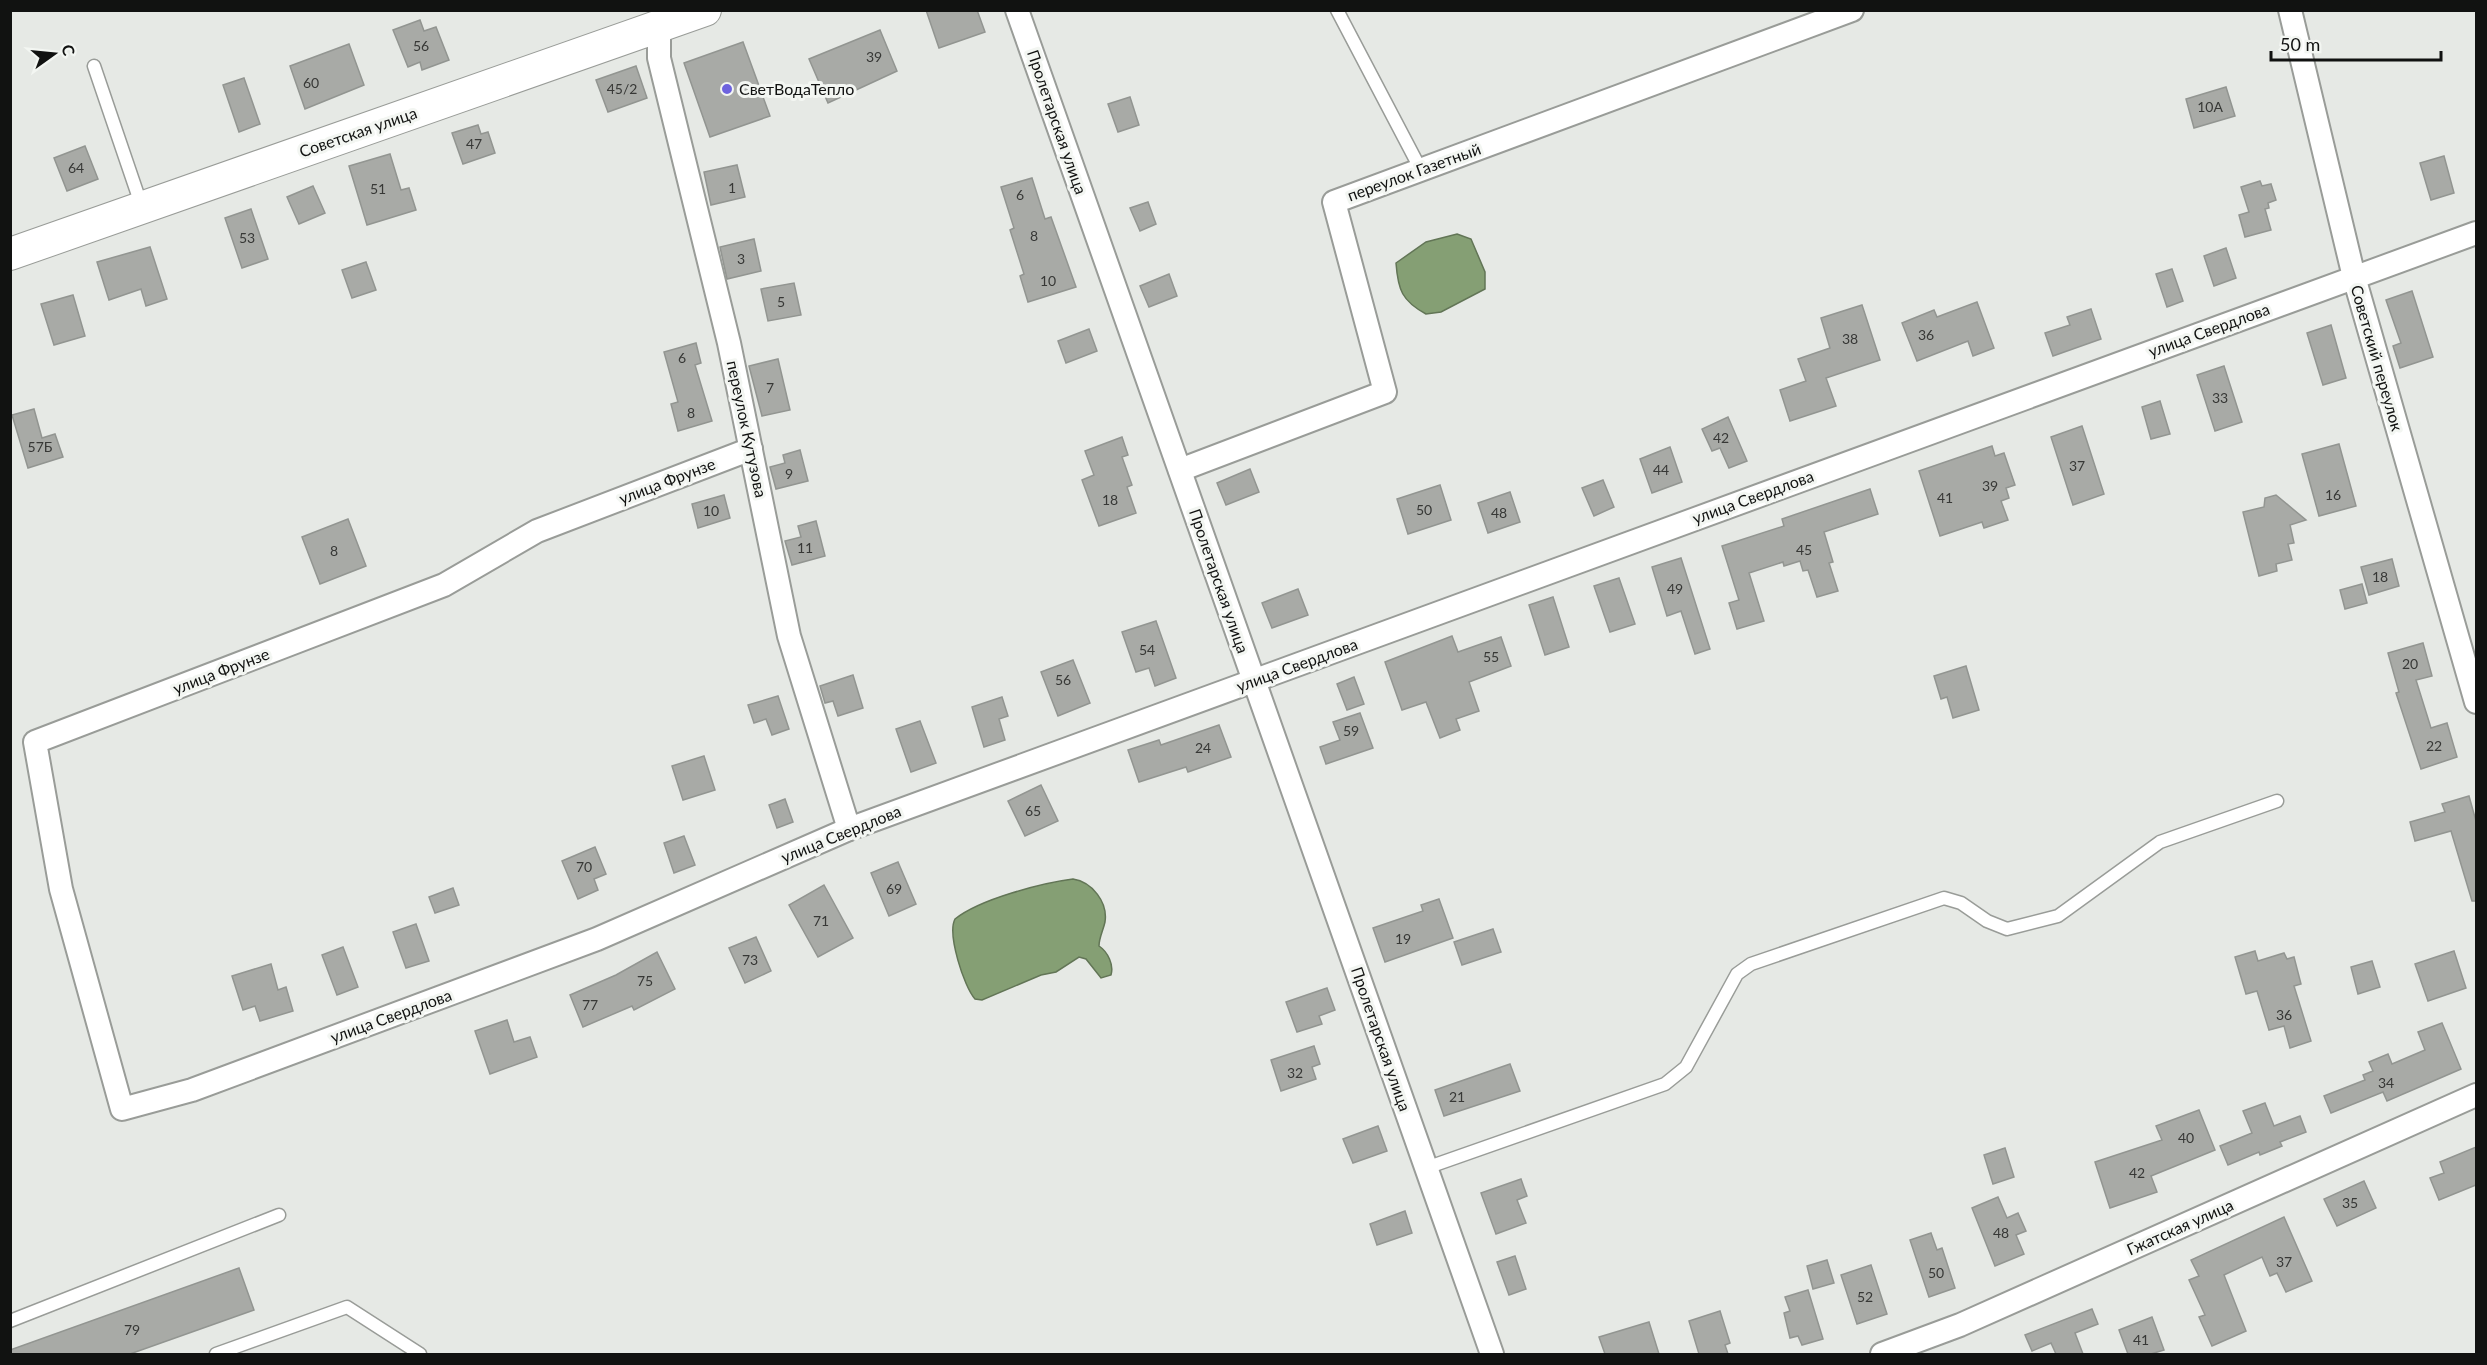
<svg xmlns="http://www.w3.org/2000/svg" width="2487" height="1365" viewBox="0 0 2487 1365" font-family="Lato,sans-serif">
<style>
.water{fill:#859f74;stroke:#627556;stroke-width:1.5}
.building{fill:#a8aaa6;stroke:#929591;stroke-width:1.5}
.lines{fill:none;stroke-linecap:round;stroke-linejoin:round}
.lane-casing{stroke:#999c98;stroke-width:15}
.street-casing{stroke:#999c98;stroke-width:26}
.secondary-casing{stroke:#999c98;stroke-width:34}
.lane{stroke:#fff;stroke-width:12}
.street{stroke:#fff;stroke-width:22}
.secondary{stroke:#fff;stroke-width:32}
.poi-dot{fill:#6e63de;stroke:#f3f6f2;stroke-width:2}
.labels{text-anchor:middle;stroke-width:6;stroke-linejoin:round;paint-order:stroke}
.number-label{font-size:14px;fill:#373836}
.poi-label{font-size:16px;fill:#111211;stroke:#f3f6f2;text-anchor:start}
.street-label{font-size:16px;fill:#111211;stroke:#f3f6f2}
</style>
<rect width="100%" height="100%" fill="#e6e9e5"/>
<g class="water">
<path d="M1457 234 1471 239 1485 272V289L1441 312 1426 314C1402 301 1398 290 1396 263L1426 242Z"/>
<path d="M1073 879C1092 882 1108 902 1105 922 1103 931 1099 938 1099 946 1108 952 1114 965 1111 975L1101 978 1086 959 1079 957 1056 972 1041 975 982 1000 975 999C964 987 947 934 955 919 980 899 1042 883 1073 879Z"/>
</g>
<g class="building">
<polygon points="926,10 977,10 985,32 939,48"/>
<polygon points="420,20 424,31 436,27 449,60 422,70 420,62 408,67 393,30"/>
<polygon points="880,30 897,71 828,103 809,59"/>
<polygon points="743,42 770,116 710,137 684,63"/>
<polygon points="349,44 364,85 305,109 290,66"/>
<polygon points="636,66 647,98 608,112 596,80"/>
<polygon points="244,78 260,124 239,132 223,85"/>
<polygon points="2226,87 2235,116 2194,128 2186,99"/>
<polygon points="1130,97 1139,125 1118,132 1108,104"/>
<polygon points="478,125 481,134 488,132 495,153 463,164 452,133"/>
<polygon points="85,146 98,179 67,191 54,158"/>
<polygon points="390,154 401,190 409,188 416,210 367,225 349,166"/>
<polygon points="2444,156 2454,193 2431,200 2420,163"/>
<polygon points="737,165 745,197 711,205 704,172"/>
<polygon points="1032,178 1045,219 1051,217 1076,287 1028,302 1020,276 1024,274 1010,230 1014,228 1001,187"/>
<polygon points="2260,181 2262,186 2271,184 2276,200 2268,203 2269,208 2265,209 2271,230 2245,237 2239,215 2249,212 2241,187"/>
<polygon points="313,186 325,213 299,224 287,197"/>
<polygon points="1148,202 1156,224 1140,231 1130,208"/>
<polygon points="251,209 268,259 242,268 225,218"/>
<polygon points="754,239 761,271 727,279 720,247"/>
<polygon points="150,247 167,299 146,306 141,289 109,300 97,262"/>
<polygon points="2226,248 2236,278 2214,286 2204,256"/>
<polygon points="366,262 376,290 352,298 342,270"/>
<polygon points="2172,269 2183,301 2167,307 2156,274"/>
<polygon points="1169,274 1177,296 1149,307 1140,286"/>
<polygon points="794,283 801,315 768,321 761,289"/>
<polygon points="2412,291 2433,357 2400,368 2393,346 2401,343 2386,300"/>
<polygon points="73,295 85,336 54,345 41,304"/>
<polygon points="1977,302 1994,348 1973,356 1968,341 1917,361 1902,323 1934,310 1937,317"/>
<polygon points="1862,305 1880,360 1826,378 1836,406 1790,421 1780,390 1806,381 1798,359 1830,348 1821,318"/>
<polygon points="2091,309 2101,339 2053,356 2045,333 2070,325 2067,317"/>
<polygon points="2331,325 2346,378 2323,385 2307,333"/>
<polygon points="1089,329 1097,351 1066,363 1058,341"/>
<polygon points="696,343 701,363 695,365 712,421 678,431 671,404 678,402 664,352"/>
<polygon points="778,359 790,410 762,416 749,366"/>
<polygon points="2224,366 2242,422 2215,431 2197,375"/>
<polygon points="2160,401 2170,434 2151,439 2142,407"/>
<polygon points="34,409 42,438 55,434 63,457 28,468 12,415"/>
<polygon points="1728,417 1747,461 1729,468 1720,448 1712,451 1702,429"/>
<polygon points="2082,426 2104,494 2073,505 2051,437"/>
<polygon points="1122,437 1128,455 1122,457 1132,485 1127,487 1136,513 1099,526 1082,480 1094,475 1085,451"/>
<polygon points="2339,444 2356,506 2319,516 2302,454"/>
<polygon points="1992,446 1995,456 2004,453 2015,485 2006,488 2009,498 2001,501 2008,520 1984,528 1982,522 1940,536 1919,471"/>
<polygon points="1670,447 1682,482 1652,493 1640,459"/>
<polygon points="800,450 808,481 776,489 770,467 785,463 783,455"/>
<polygon points="1250,469 1259,492 1226,505 1217,483"/>
<polygon points="1603,480 1614,507 1594,516 1582,488"/>
<polygon points="1440,485 1451,520 1408,534 1397,499"/>
<polygon points="1870,489 1878,514 1824,532 1833,562 1829,563 1838,591 1817,597 1808,570 1803,571 1800,561 1784,566 1783,562 1749,573 1764,621 1737,629 1729,603 1739,600 1722,546 1784,526 1782,519"/>
<polygon points="1510,492 1520,522 1488,533 1478,503"/>
<polygon points="724,495 730,518 698,528 692,504"/>
<polygon points="2276,495 2306,520 2290,525 2294,543 2288,544 2292,560 2276,564 2277,571 2259,576 2243,512 2264,507 2265,498"/>
<polygon points="348,519 366,566 320,584 302,537"/>
<polygon points="816,521 825,556 792,565 785,541 801,537 798,526"/>
<polygon points="1681,558 1710,649 1695,654 1681,611 1667,616 1652,567"/>
<polygon points="2392,559 2399,586 2369,595 2361,567"/>
<polygon points="1619,578 1635,624 1610,632 1594,586"/>
<polygon points="2362,584 2367,603 2345,609 2340,590"/>
<polygon points="1298,589 1308,615 1272,628 1262,603"/>
<polygon points="1553,597 1569,647 1545,655 1529,605"/>
<polygon points="1156,621 1176,678 1155,686 1149,668 1136,672 1122,632"/>
<polygon points="1452,636 1458,652 1501,637 1511,666 1469,682 1479,711 1456,719 1460,730 1440,738 1426,702 1402,710 1385,662"/>
<polygon points="2423,643 2432,676 2416,680 2431,728 2447,723 2457,757 2421,769 2396,693 2399,692 2388,653"/>
<polygon points="1073,660 1090,703 1058,716 1041,672"/>
<polygon points="1966,666 1979,710 1953,718 1947,697 1941,699 1934,676"/>
<polygon points="853,675 863,708 838,716 833,701 825,703 820,686"/>
<polygon points="1354,677 1364,704 1347,710 1337,684"/>
<polygon points="778,696 789,729 772,735 766,719 754,723 748,705"/>
<polygon points="1002,697 1008,716 999,719 1005,740 984,747 972,707"/>
<polygon points="1360,713 1373,748 1326,764 1320,747 1340,740 1333,722"/>
<polygon points="920,721 936,763 911,772 896,729"/>
<polygon points="1219,725 1231,757 1188,772 1186,767 1139,782 1128,750 1159,740 1161,745"/>
<polygon points="704,756 715,790 683,800 672,766"/>
<polygon points="1041,785 1058,821 1025,836 1008,801"/>
<polygon points="2469,796 2476,821 2476,901 2472,901 2451,831 2415,841 2410,822 2445,812 2442,804"/>
<polygon points="785,799 793,822 777,828 769,805"/>
<polygon points="684,836 695,865 674,873 664,843"/>
<polygon points="595,847 606,874 594,879 598,890 578,899 562,861"/>
<polygon points="898,862 916,904 889,916 871,873"/>
<polygon points="824,885 853,938 818,957 789,905"/>
<polygon points="453,888 459,905 435,913 429,897"/>
<polygon points="1439,899 1453,938 1385,962 1373,928 1423,911 1421,905"/>
<polygon points="416,924 429,961 406,968 393,932"/>
<polygon points="1493,929 1501,952 1462,965 1454,942"/>
<polygon points="756,937 771,971 745,983 729,948"/>
<polygon points="343,947 358,987 337,995 322,955"/>
<polygon points="2255,951 2258,961 2284,953 2287,959 2294,957 2301,984 2294,986 2311,1041 2290,1048 2284,1026 2269,1030 2257,991 2246,994 2235,957"/>
<polygon points="2454,951 2466,988 2428,1001 2415,964"/>
<polygon points="657,952 675,989 634,1010 632,1006 583,1027 570,995 616,975"/>
<polygon points="2372,961 2380,987 2358,994 2351,967"/>
<polygon points="271,964 278,990 286,987 293,1011 260,1021 255,1006 243,1010 232,976"/>
<polygon points="1327,988 1335,1010 1319,1016 1322,1024 1297,1032 1286,1002"/>
<polygon points="507,1020 514,1042 530,1037 537,1057 490,1074 475,1031"/>
<polygon points="2442,1023 2461,1069 2387,1101 2383,1092 2331,1113 2324,1096 2365,1080 2363,1075 2373,1071 2369,1062 2388,1054 2392,1064 2425,1050 2418,1032"/>
<polygon points="1314,1046 1320,1064 1312,1067 1316,1079 1281,1091 1271,1060"/>
<polygon points="1510,1064 1520,1091 1444,1116 1435,1090"/>
<polygon points="2265,1103 2274,1126 2300,1116 2306,1132 2280,1142 2282,1146 2260,1155 2259,1152 2228,1165 2220,1146 2252,1133 2243,1111"/>
<polygon points="2199,1110 2215,1150 2151,1176 2157,1192 2110,1208 2095,1162 2162,1140 2156,1126"/>
<polygon points="1378,1126 1387,1151 1353,1163 1343,1139"/>
<polygon points="2476,1147 2476,1185 2439,1200 2430,1178 2444,1173 2440,1162"/>
<polygon points="2005,1148 2014,1177 1993,1184 1984,1155"/>
<polygon points="1521,1179 1527,1196 1517,1200 1526,1223 1496,1234 1481,1193"/>
<polygon points="2364,1181 2376,1208 2337,1226 2324,1199"/>
<polygon points="1998,1197 2007,1218 2018,1213 2026,1231 2016,1235 2024,1254 1995,1266 1972,1208"/>
<polygon points="1405,1211 1412,1233 1377,1245 1370,1224"/>
<polygon points="2284,1217 2312,1281 2286,1292 2277,1273 2270,1276 2262,1257 2224,1275 2246,1331 2212,1346 2199,1317 2205,1315 2189,1280 2199,1276 2191,1260"/>
<polygon points="1931,1233 1937,1250 1942,1248 1955,1288 1929,1297 1910,1240"/>
<polygon points="1515,1256 1526,1289 1509,1295 1497,1262"/>
<polygon points="1827,1260 1834,1283 1813,1289 1807,1266"/>
<polygon points="1871,1265 1887,1314 1857,1324 1841,1275"/>
<polygon points="239,1268 254,1310 130,1354 10,1354 10,1350"/>
<polygon points="1808,1290 1823,1339 1802,1345 1798,1336 1790,1338 1784,1313 1790,1311 1785,1297"/>
<polygon points="2092,1309 2098,1324 2075,1333 2083,1354 2056,1354 2051,1343 2032,1351 2025,1335"/>
<polygon points="1720,1311 1730,1343 1725,1345 1728,1354 1699,1354 1689,1321"/>
<polygon points="2152,1317 2164,1350 2151,1354 2128,1354 2119,1330"/>
<polygon points="1649,1322 1659,1354 1605,1354 1599,1337"/>
</g>
<g class="lines">
<g class="lane-casing">
<g id="lane">
<polyline points="1337,10 1421,170"/>
<polyline points="94,66 142,207"/>
<polyline points="1426,1168 1665,1084 1686,1067 1737,974 1751,964 1944,898 1961,903 1987,921 2007,929 2058,916 2160,842 2277,801"/>
<polyline points="10,1321 279,1215"/>
<polyline points="216,1354 347,1307 420,1354"/>
</g>
</g>
<g class="street-casing">
<g id="street">
<polyline points="1017,10 1492,1354"/>
<polyline points="2290,10 2354,277 2476,702"/>
<polyline points="659,27 659,58 729,343 789,636 849,829"/>
<polyline points="751,449 537,531 444,585 35,742 61,889 122,1109 192,1090 597,939 849,829 2476,233"/>
<polyline points="1180,470 1385,392 1334,202 1852,10"/>
<polyline points="1882,1354 1960,1325 2476,1095"/>
</g>
</g>
<g class="secondary-casing">
<polyline id="secondary" points="10,254 705,10"/>
</g>
<use href="#lane" class="lane"/>
<use href="#street" class="street"/>
<use href="#secondary" class="secondary"/>
</g>
<circle class="poi-dot" cx="727" cy="89" r="6"/>
<g class="labels">
<g class="number-label">
<text x="421" y="51">56</text>
<text x="874" y="62">39</text>
<text x="311" y="88">60</text>
<text x="622" y="94">45/2</text>
<text x="2210" y="112">10А</text>
<text x="474" y="149">47</text>
<text x="76" y="173">64</text>
<text x="732" y="193">1</text>
<text x="378" y="194">51</text>
<text x="1020" y="200">6</text>
<text x="1034" y="241">8</text>
<text x="247" y="243">53</text>
<text x="741" y="264">3</text>
<text x="1048" y="286">10</text>
<text x="781" y="307">5</text>
<text x="1926" y="340">36</text>
<text x="1850" y="344">38</text>
<text x="682" y="363">6</text>
<text x="770" y="393">7</text>
<text x="2220" y="403">33</text>
<text x="691" y="418">8</text>
<text x="1721" y="443">42</text>
<text x="40" y="452">57Б</text>
<text x="2077" y="471">37</text>
<text x="1661" y="475">44</text>
<text x="789" y="479">9</text>
<text x="1990" y="491">39</text>
<text x="2333" y="500">16</text>
<text x="1945" y="503">41</text>
<text x="1110" y="505">18</text>
<text x="1424" y="515">50</text>
<text x="711" y="516">10</text>
<text x="1499" y="518">48</text>
<text x="805" y="553">11</text>
<text x="1804" y="555">45</text>
<text x="334" y="556">8</text>
<text x="2380" y="582">18</text>
<text x="1675" y="594">49</text>
<text x="1147" y="655">54</text>
<text x="1491" y="662">55</text>
<text x="2410" y="669">20</text>
<text x="1063" y="685">56</text>
<text x="1351" y="736">59</text>
<text x="2434" y="751">22</text>
<text x="1203" y="753">24</text>
<text x="1033" y="816">65</text>
<text x="584" y="872">70</text>
<text x="894" y="894">69</text>
<text x="821" y="926">71</text>
<text x="1403" y="944">19</text>
<text x="750" y="965">73</text>
<text x="645" y="986">75</text>
<text x="590" y="1010">77</text>
<text x="2284" y="1020">36</text>
<text x="1295" y="1078">32</text>
<text x="2386" y="1088">34</text>
<text x="1457" y="1102">21</text>
<text x="2186" y="1143">40</text>
<text x="2137" y="1178">42</text>
<text x="2350" y="1208">35</text>
<text x="2001" y="1238">48</text>
<text x="2284" y="1267">37</text>
<text x="1936" y="1278">50</text>
<text x="1865" y="1302">52</text>
<text x="132" y="1335">79</text>
<text x="2141" y="1345">41</text>
</g>
<g class="poi-label">
<text x="739" y="95">СветВодаТепло</text>
</g>
<g class="street-label">
<text transform="translate(1057 122) rotate(71)" y="6">Пролетарская улица</text>
<text transform="translate(358 132) rotate(-19)" y="6">Советская улица</text>
<text transform="translate(1414 172) rotate(-20)" y="6">переулок Газетный</text>
<text transform="translate(2209 330) rotate(-20)" y="6">улица Свердлова</text>
<text transform="translate(2377 358) rotate(74)" y="6">Советский переулок</text>
<text transform="translate(747 429) rotate(78)" y="6">переулок Кутузова</text>
<text transform="translate(667 481) rotate(-21)" y="6">улица Фрунзе</text>
<text transform="translate(1753 497) rotate(-20)" y="6">улица Свердлова</text>
<text transform="translate(1219 581) rotate(71)" y="6">Пролетарская улица</text>
<text transform="translate(1297 665) rotate(-20)" y="6">улица Свердлова</text>
<text transform="translate(221 671) rotate(-21)" y="6">улица Фрунзе</text>
<text transform="translate(841 834) rotate(-22)" y="6">улица Свердлова</text>
<text transform="translate(391 1016) rotate(-20)" y="6">улица Свердлова</text>
<text transform="translate(1381 1039) rotate(71)" y="6">Пролетарская улица</text>
<text transform="translate(2180 1227) rotate(-24)" y="6">Гжатская улица</text>
</g>
</g>
<rect width="2487" height="1365" fill="none" stroke="#111211" stroke-width="24"/>
<g transform="translate(54 54) rotate(75)" stroke="#f3f6f2" stroke-width="4.5" paint-order="stroke">
<path d="M0-4.5L10 22L0 15L-10 22Z" fill="#111211"/>
<text y="-9" font-size="16" font-weight="bold" text-anchor="middle" fill="#111211">С</text>
</g>
<path d="M2271 51v9h170v-9" fill="none" stroke="#111211" stroke-width="3"/>
<text x="2280" y="51" font-size="18" fill="#111211" stroke="#f3f6f2" stroke-width="4.5" paint-order="stroke">50 m</text>
</svg>
